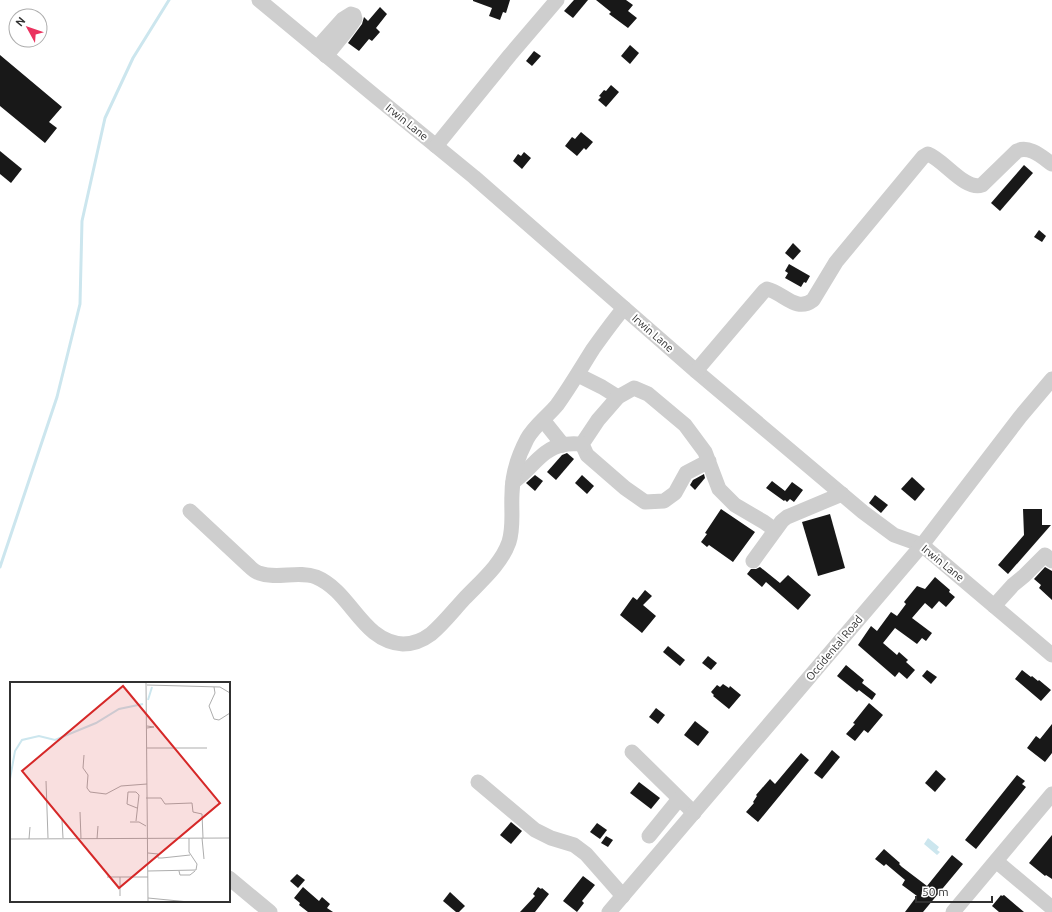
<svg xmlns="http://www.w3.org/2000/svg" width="1052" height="912" viewBox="0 0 1052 912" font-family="Ubuntu,sans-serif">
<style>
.water{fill:#cce6ee}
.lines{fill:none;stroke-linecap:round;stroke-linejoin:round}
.stream{stroke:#cce6ee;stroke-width:3}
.building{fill:#181818}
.minor{stroke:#cecece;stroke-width:15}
.labels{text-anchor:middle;stroke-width:4;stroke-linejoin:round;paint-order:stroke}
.street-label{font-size:11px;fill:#313131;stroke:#fff}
.inset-river{fill:none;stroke:#cce6ee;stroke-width:2}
.inset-road{fill:none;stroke:#adadad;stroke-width:1}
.view{fill:#d62828;fill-opacity:0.15;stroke:#d62828;stroke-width:2}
.inset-edge{fill:none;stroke:#313131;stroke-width:2}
</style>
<rect width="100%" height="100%" fill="#fff"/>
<polygon class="water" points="928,838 939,847 937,850 940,852 937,855 924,844"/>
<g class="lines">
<polyline class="stream" points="0,567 57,397 80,304 82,221 105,118 133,58 169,0"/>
</g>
<g class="building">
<polygon points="473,0 510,0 506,13 503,12 500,20 489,16 492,8 473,1"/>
<polygon points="574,0 588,0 573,18 564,11"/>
<polygon points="596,0 626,0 633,5 628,11 637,18 628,28 609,14 611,12"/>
<polygon points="380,7 387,14 376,28 380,32 372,41 369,39 359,51 348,43 362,24 364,17 368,21"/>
<polygon points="630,45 639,53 630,64 621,56"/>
<polygon points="534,51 541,56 532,66 526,61"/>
<polygon points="0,55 62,107 49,122 57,128 45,143 0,106"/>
<polygon points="611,85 619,92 606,107 598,100 601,97 599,96 604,90 606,91"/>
<polygon points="581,132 593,142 586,150 584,148 577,156 565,146 572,137 575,139"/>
<polygon points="0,151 22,169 11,183 0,174"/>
<polygon points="524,152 531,158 522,169 513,161 518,154 521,156"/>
<polygon points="1024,165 1033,173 1000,211 991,203"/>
<polygon points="1039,230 1046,236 1042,242 1034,237"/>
<polygon points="793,243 801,251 793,260 785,253"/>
<polygon points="789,264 810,276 806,283 804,282 801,287 785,278 788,273 785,271"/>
<polygon points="567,453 574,459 556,480 547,472 562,455"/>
<polygon points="704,474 705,478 695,490 690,485 693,480"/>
<polygon points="535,475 543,481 535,491 526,483"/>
<polygon points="582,475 594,486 587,494 575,483"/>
<polygon points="912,477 925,489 915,501 901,489"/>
<polygon points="772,481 785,491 792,482 803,490 794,502 790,499 787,502 785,500 784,501 766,488"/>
<polygon points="875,495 888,505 881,513 869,503"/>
<polygon points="721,509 755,532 733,562 709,545 707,547 701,542 707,534 705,533"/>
<polygon points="1023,509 1042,509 1042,525 1051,525 1008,574 998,565 1024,535"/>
<polygon points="830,514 845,568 818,576 802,522"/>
<polygon points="760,567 780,583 788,575 811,595 798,610 766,582 762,587 747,574 751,569 756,569"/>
<polygon points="1045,567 1052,571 1052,600 1039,588 1041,585 1034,579"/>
<polygon points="935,577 950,590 949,592 955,597 946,607 939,601 932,609 925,603 912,618 932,633 926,641 922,638 917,644 895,628 883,643 897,655 899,652 908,660 906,662 915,670 907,679 899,672 895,677 858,645 871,626 877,631 891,612 897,616 906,604 904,602 917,586 925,589"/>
<polygon points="645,590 652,596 643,605 656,616 642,633 620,615 633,597 637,600"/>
<polygon points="668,646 685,660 680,666 663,652"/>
<polygon points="708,656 717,663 711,670 702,663"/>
<polygon points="846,665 864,680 862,683 876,694 872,700 859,690 857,692 837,676"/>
<polygon points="927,670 937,677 931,684 922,676"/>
<polygon points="1022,670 1031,677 1032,676 1038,681 1039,680 1051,690 1041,701 1015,679"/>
<polygon points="723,684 729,688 730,686 741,695 729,709 713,696 714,695 711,692 717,685 720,687"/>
<polygon points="869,703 883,715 868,733 864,730 855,741 846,734 855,724 853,723"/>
<polygon points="656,708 665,715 658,724 649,717"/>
<polygon points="695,721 709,732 698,746 684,735"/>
<polygon points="1052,724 1052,753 1045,762 1027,748 1036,736 1040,739"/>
<polygon points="832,750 840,757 822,779 814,773"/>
<polygon points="801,753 809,760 758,822 746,812 754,803 753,802 757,796 756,795 770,779 775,784"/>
<polygon points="936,770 946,779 935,792 925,783"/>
<polygon points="1017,775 1025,781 1022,784 1026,787 976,849 965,840"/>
<polygon points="639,782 660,798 651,809 630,793"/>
<polygon points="511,822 522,831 511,844 500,835"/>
<polygon points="597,823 607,830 600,839 590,832"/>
<polygon points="1052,835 1052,879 1046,875 1045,876 1029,863"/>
<polygon points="606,836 613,840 608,847 601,843"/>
<polygon points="884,849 900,863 899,864 902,867 927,886 952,855 963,864 923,912 905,912 917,896 902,885 905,880 886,864 884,866 875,859"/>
<polygon points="297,874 305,880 298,888 290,881"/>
<polygon points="583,876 595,885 582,901 584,903 577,912 563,901"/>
<polygon points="303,887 319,901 322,897 330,904 327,908 333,912 308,912 299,905 300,903 294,898"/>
<polygon points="538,887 541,889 542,888 549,894 535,912 520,912 535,896 533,894"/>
<polygon points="450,892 465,906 459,912 456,912 443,901"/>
<polygon points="1001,895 1002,896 1004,895 1024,912 999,912 992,906"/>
</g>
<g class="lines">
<g class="minor">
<polyline points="259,0 375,96 474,177 696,371 863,512 894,535 922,545 1052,655"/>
<polyline points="317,48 343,19 351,14 354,15 355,19 348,29 326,56"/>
<polyline points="436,146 510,55 557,0"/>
<path d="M696 371 764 291 767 289C784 293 796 313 813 300L836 262 923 157 928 154C944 160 965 191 982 185L1017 151C1029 145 1042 157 1052 164"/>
<polyline points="578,375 602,387 618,397"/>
<polyline points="543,420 563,445"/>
<polyline points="709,461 686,473 675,493 664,501 645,502 625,488 587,455 582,444 598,420 618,397 634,388 648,394 685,425 705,452 719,489 735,505 764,522 775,530"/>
<path d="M513 482C530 471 542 448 563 445 569 443 576 444 582 444"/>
<path d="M190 511 249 566C252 569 256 572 259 573 277 580 298 570 316 577 352 592 361 641 403 644 413 644 423 640 431 634 443 624 453 611 464 599 480 582 501 565 509 542 514 526 511 511 512 494 512 474 518 456 527 439 534 426 548 416 557 405 570 387 581 368 593 349 603 335 613 321 624 308"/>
<polyline points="753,561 782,521 787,517 842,494"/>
<polyline points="994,606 1013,585 1024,576 1045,555 1052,561"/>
<polyline points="632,752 694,813"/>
<polyline points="478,782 535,830 551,838 574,845 586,854 623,896"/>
<polyline points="649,836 679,799"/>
<polyline points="996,861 1052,908"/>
<polyline points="229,878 270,912"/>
<polyline points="609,912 922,545 1020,417 1052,379"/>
<polyline points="953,912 1052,794"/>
</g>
</g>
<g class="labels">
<g class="street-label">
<text transform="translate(407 122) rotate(39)" y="4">Irwin Lane</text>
<text transform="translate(653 333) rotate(41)" y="4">Irwin Lane</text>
<text transform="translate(943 563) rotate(39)" y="4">Irwin Lane</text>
<text transform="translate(834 648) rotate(-50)" y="4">Occidental Road</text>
</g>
</g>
<g transform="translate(10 682)">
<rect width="220" height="220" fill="#fff"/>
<path class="inset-river" d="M138 18 142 5M0 97 5 69 12 58 29 54 45 58 86 41 109 27 133 22"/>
<path class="inset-road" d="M136 0 138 220M137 3 210 5 220 11M204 5 205 11 199 24 204 37 209 38 220 31M137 44 144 45 137 46M137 66H197M74 73 73 86 78 93 77 106 80 110 96 112 111 104 137 102M36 99 38 156M136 116H151L155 122 182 121 183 130 192 132 193 156M70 130 71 157M52 138 53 156M126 139 129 113 126 110H118L117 122 127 126M120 140H129L136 144M192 156 194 177M0 157 220 156M19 157 20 145M87 157 88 144M138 171 148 172V176H152L180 173M138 189 186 188 187 182 179 170V156M169 189 170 193H180L185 189M97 195H138M110 214V195M138 216 179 220"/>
<path class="view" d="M113 4 210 121 109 206 12 89Z"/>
<rect width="220" height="220" class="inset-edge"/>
</g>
<g transform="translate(28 28) rotate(310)"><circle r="19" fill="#ffffff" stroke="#adadad"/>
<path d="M0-3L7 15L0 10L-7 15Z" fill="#ea325e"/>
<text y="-6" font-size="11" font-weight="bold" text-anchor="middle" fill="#313131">N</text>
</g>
<path d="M916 896v6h76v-6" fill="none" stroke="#313131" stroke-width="2"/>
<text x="922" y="896" font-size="12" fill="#313131" stroke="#ffffff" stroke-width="3" paint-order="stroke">50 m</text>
</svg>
